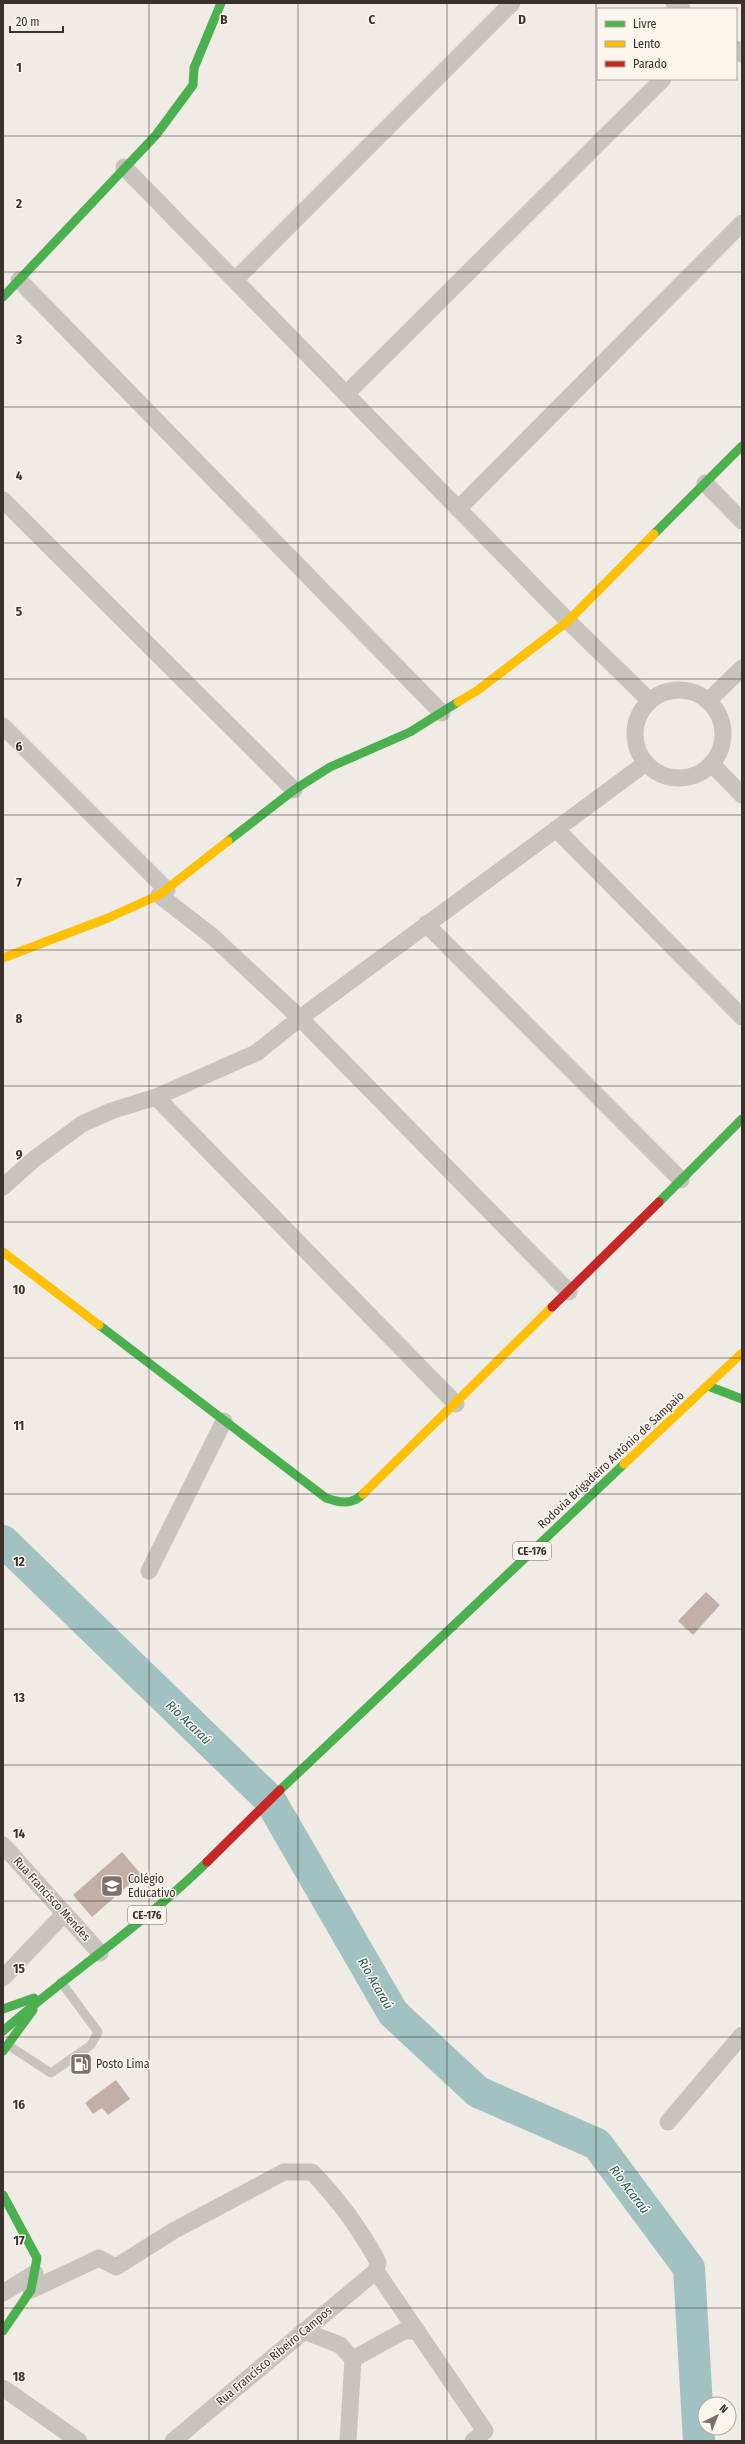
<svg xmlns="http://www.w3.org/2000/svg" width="745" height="2444" viewBox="0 0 745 2444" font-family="'Fira Sans Condensed',sans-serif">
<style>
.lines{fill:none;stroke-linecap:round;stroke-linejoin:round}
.river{stroke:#a1c2c1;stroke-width:32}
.building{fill:#c3afa7}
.lane{stroke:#c9c3be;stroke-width:9}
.street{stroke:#c9c3be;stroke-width:17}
.fast{stroke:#4caf50;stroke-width:9}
.slow{stroke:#ffc107;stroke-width:9}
.jam{stroke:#c62828;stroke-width:9}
.grid{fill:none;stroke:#3b302b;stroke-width:1;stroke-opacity:0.55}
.labels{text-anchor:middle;stroke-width:3;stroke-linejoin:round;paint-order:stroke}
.shield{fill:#fbf5ee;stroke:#756b66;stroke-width:1}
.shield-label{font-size:11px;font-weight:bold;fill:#3b302b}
.street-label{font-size:12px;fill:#3b302b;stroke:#fbf5ee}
.poi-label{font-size:12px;fill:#3b302b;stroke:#fbf5ee;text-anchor:start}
.water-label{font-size:13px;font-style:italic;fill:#1f5a5e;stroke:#fbf5ee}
.grid-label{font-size:13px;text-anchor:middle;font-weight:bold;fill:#3b302b;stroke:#fbf5ee;stroke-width:3;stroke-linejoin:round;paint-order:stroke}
</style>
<rect width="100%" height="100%" fill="#f0ebe5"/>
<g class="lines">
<polyline class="river" points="3,1541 270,1800 393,2013 478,2092 597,2144 689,2268 699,2441"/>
</g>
<g class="building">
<polygon points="706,1592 720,1605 693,1635 678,1621"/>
<polygon points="122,1852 141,1874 92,1917 73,1895"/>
<polygon points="116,2080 130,2099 108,2115 102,2108 93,2114 85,2103"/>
</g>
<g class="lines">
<polyline class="lane" points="8,2045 51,2073 91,2045 98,2032 61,1982"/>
<g class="street">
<polyline points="674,3 682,9"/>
<polyline points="736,49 742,54"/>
<polyline points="124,167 568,621 650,701"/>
<polyline points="19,280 442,713"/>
<polyline points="235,280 512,3"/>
<polyline points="346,394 663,79"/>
<polyline points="705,483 742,521"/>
<polyline points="3,500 294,790"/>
<polyline points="458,509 742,223"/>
<circle cx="679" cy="734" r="44"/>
<polyline points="708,701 742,668"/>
<polyline points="3,726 167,890"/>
<polyline points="712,764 742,795"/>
<polyline points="556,829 742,1017"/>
<polyline points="159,895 212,936 300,1018 569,1292"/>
<polyline points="426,924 681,1180"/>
<polyline points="156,1097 456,1404"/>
<polyline points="3,1187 33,1160 82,1124 111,1111 156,1097 256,1053 300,1018 646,763"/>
<polyline points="149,1571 224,1421"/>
<polyline points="3,1845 100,1953"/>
<polyline points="3,1978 64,1914"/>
<polyline points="668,2122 742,2035"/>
<polyline points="376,2271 485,2431 473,2441"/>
<path d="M31 2290 99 2258 116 2267 173 2231 284 2172H312C338 2199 360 2229 378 2262L376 2271 173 2441"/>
<polyline points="3,2293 35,2273"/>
<polyline points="304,2331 340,2345 353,2359 348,2441"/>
<polyline points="353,2359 404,2331 417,2331"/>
<polyline points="3,2388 79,2441"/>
</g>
<g class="fast">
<polyline points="3,297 156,135 193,85 194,68 221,3"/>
<polyline points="654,534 742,446"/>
<polyline points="228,841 294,790 330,767 410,732 458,702"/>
<polyline points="659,1202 742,1119"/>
<path d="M99 1325 326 1498C340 1503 352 1505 363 1494"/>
<polyline points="708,1386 742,1399"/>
<polyline points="280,1790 624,1464"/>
<polyline points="3,2009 34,1998"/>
<path d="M3 2031C69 1973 144 1924 207 1862"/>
<polyline points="3,2051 33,2010"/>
<polyline points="3,2195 37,2258 31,2290 3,2331"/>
</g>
<g class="slow">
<polyline points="458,702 478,690 568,621 654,534"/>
<polyline points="3,958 108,918 159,895 228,841"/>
<polyline points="3,1252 99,1325"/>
<polyline points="624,1464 742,1353"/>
<polyline points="363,1494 552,1307"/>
</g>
<g class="jam">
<polyline points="552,1307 659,1202"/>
<polyline points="207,1862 280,1790"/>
</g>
</g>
<path class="grid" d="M149 3V2441M298 3V2441M447 3V2441M596 3V2441M3 136H742M3 272H742M3 407H742M3 543H742M3 679H742M3 815H742M3 950H742M3 1086H742M3 1222H742M3 1358H742M3 1494H742M3 1629H742M3 1765H742M3 1901H742M3 2037H742M3 2172H742M3 2308H742"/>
<defs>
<g id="school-square" transform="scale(1.15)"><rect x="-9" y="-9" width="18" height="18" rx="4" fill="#7a716c" stroke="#fbf5ee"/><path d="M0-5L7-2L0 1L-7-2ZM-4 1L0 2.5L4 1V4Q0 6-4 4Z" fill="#fff"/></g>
<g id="fuel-square" transform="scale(1.15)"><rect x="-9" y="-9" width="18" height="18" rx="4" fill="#7a716c" stroke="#fbf5ee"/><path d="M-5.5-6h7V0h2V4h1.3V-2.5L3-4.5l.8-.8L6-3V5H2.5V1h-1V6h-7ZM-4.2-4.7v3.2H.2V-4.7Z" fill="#fff"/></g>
</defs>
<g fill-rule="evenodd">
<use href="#school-square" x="112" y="1886"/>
<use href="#fuel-square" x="81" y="2064"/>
</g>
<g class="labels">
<g class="shield">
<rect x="513" y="1542" width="38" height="18" rx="3"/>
<rect x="128" y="1906" width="38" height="18" rx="3"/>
</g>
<g class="shield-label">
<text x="532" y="1555">CE-176</text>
<text x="147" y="1919">CE-176</text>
</g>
<g class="street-label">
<text transform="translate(611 1460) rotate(-43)" y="4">Rodovia Brigadeiro Antônio de Sampaio</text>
<text transform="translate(52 1899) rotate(48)" y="4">Rua Francisco Mendes</text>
<text transform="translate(274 2356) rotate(-40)" y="4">Rua Francisco Ribeiro Campos</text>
</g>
<g class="poi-label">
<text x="128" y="1883">Colégio<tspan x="128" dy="14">Educativo</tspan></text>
<text x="96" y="2068">Posto Lima</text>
</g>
<g class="water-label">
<text transform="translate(189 1722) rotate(44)" y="5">Rio Acaraú</text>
<text transform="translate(376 1983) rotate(60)" y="5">Rio Acaraú</text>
<text transform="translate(630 2189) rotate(53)" y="5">Rio Acaraú</text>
</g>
</g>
<g class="grid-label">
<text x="224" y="24">B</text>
<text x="372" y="24">C</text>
<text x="522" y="24">D</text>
<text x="19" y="72">1</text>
<text x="19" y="208">2</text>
<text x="19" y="344">3</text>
<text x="19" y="480">4</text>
<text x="19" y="616">5</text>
<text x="19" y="751">6</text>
<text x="19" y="887">7</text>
<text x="19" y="1023">8</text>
<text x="19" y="1159">9</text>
<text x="19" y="1294">10</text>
<text x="19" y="1430">11</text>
<text x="19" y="1566">12</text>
<text x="19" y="1702">13</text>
<text x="19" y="1838">14</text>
<text x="19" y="1973">15</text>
<text x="19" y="2109">16</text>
<text x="19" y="2245">17</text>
<text x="19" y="2381">18</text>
</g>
<rect width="745" height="2444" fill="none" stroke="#3b302b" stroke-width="8"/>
<rect x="597" y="8" width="140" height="72" fill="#fbf5ee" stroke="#aea6a0"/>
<rect x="605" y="21" width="20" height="6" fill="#4caf50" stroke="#aea6a0"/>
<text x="633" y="28" font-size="12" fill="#3b302b">Livre</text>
<rect x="605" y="41" width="20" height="6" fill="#ffc107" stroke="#aea6a0"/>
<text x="633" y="48" font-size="12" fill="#3b302b">Lento</text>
<rect x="605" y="61" width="20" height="6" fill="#c62828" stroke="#aea6a0"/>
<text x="633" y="68" font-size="12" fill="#3b302b">Parado</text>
<g transform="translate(717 2416) rotate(43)"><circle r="19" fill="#fbf5ee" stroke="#aea6a0"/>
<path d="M0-3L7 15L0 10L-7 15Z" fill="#7a716c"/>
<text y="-6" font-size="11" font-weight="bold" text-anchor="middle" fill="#3b302b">N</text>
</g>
<path d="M10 26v6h53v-6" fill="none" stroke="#3b302b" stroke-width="2"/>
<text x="16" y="26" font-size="12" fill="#3b302b" stroke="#fbf5ee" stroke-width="3" paint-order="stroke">20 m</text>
</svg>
